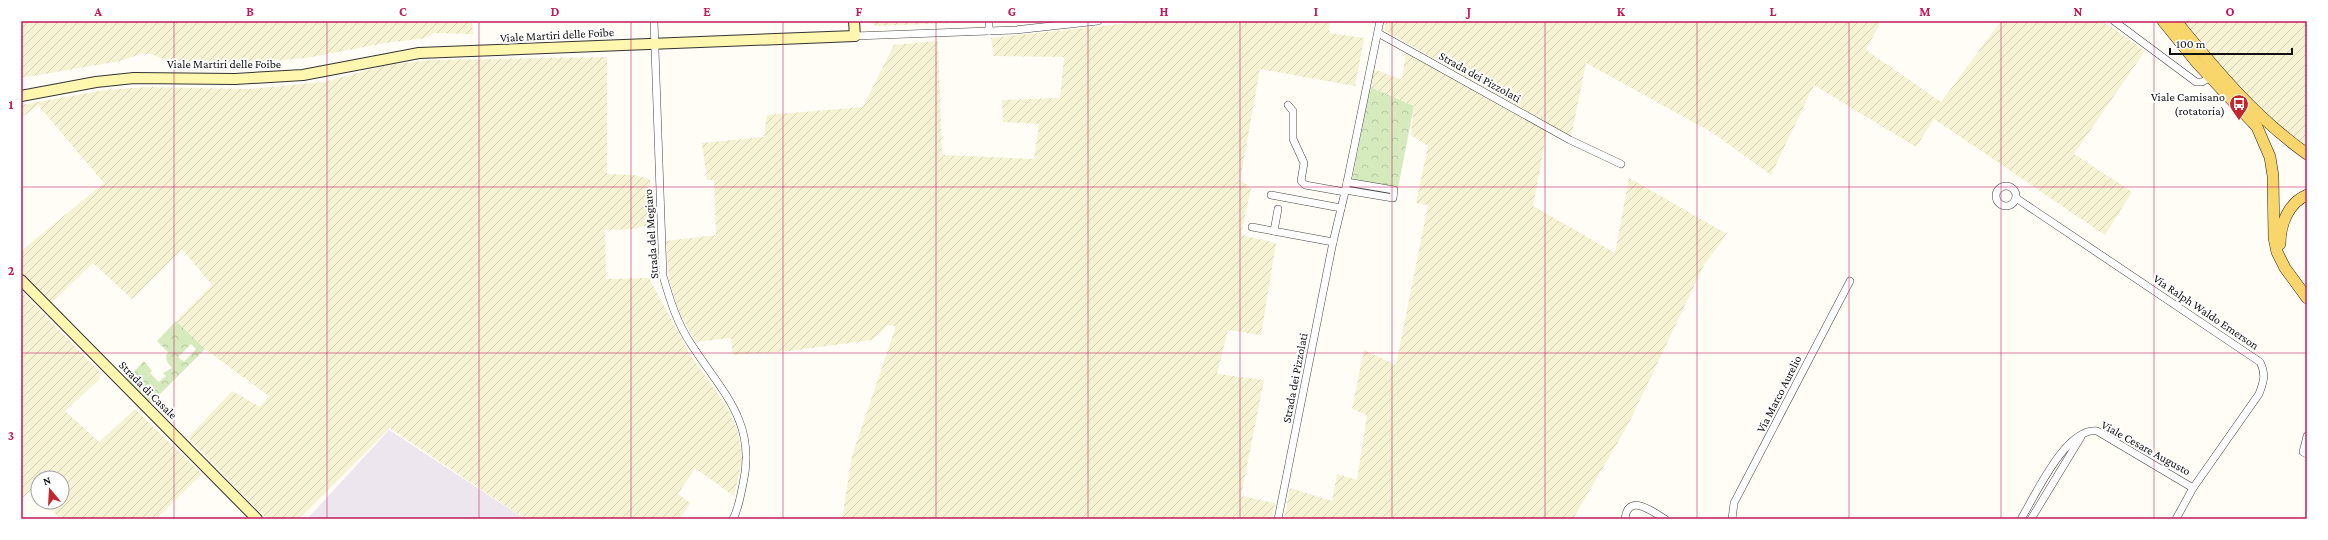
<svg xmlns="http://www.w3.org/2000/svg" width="2328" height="540" viewBox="0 0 2328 540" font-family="'Crimson Pro',serif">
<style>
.industrial{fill:#eee6ef}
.farmland{fill:url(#farmland-furrows)}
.park{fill:url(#park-crowns);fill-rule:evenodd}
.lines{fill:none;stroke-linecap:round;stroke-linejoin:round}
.street-casing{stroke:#444;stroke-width:8}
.secondary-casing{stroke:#333;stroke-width:12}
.primary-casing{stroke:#222;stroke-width:12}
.street{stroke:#fff;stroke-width:7}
.secondary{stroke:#fff6b0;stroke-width:10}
.primary{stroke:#f9d66b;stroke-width:11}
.grid{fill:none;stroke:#c2185b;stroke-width:1;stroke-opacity:0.55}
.labels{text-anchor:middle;stroke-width:4;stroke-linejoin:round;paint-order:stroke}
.street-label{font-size:12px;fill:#111;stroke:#fff}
.poi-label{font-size:12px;fill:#111;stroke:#fff;text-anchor:end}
.neatline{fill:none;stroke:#c2185b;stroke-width:1.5}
.grid-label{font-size:13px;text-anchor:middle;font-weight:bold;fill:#c2185b}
</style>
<defs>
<pattern id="farmland-furrows" width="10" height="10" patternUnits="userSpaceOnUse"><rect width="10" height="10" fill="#f6f3d4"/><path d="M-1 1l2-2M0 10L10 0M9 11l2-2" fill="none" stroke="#d2cfb5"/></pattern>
<pattern id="park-crowns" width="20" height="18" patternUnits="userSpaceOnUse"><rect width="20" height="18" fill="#d5ebbd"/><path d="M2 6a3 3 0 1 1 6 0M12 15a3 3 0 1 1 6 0" fill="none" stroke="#b6c8a1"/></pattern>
</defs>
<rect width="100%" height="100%" fill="#fffdf5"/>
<polygon class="industrial" points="389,430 525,519 307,519"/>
<g class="farmland">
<polygon points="21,21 472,21 473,34 434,33 426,38 385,43 306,58 231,64 166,60 151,54 141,54 120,61 21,78"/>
<polygon points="867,21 980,21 980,22 877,26"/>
<polygon points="1148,21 1330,21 1329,33 1364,38 1355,86 1260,69 1240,180 1251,188 1241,235 1276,243 1261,335 1228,330 1217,374 1264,380 1241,496 1275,503 1272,519 842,519 852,456 896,326 888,325 872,340 789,351 733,355 731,338 695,342 679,311 669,280 666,241 716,235 714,180 707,180 702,143 764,137 767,115 863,107 894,45 938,41 942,155 1034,159 1039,124 1003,122 1002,100 1060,98 1064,57 994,56 991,38"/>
<polygon points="1386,21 1881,21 1866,50 1941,102 2001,21 2103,21 2145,51 2074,154 2132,192 2105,235 1934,119 1916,147 1814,85 1771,175 1713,133 1586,63 1571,137 1384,30"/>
<polygon points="2184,21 2307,21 2307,149 2270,121 2272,118 2258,105 2256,108"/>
<polygon points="1406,50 1547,130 1533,206 1615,253 1629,178 1727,234 1704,265 1629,423 1573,519 1284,519 1290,488 1332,501 1337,474 1357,480 1367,415 1352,409 1364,350 1396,365 1428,205 1416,203 1428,146 1411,135 1414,106 1370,87 1374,69 1402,80"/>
<polygon points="607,57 607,174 634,175 650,179 651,224 634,229 605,230 606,279 649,278 689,353 727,407 737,430 740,443 742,461 734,496 695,468 678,494 690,503 680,519 525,519 390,428 299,519 267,519 188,438 232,391 260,407 269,396 205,349 176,321 212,285 182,249 132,299 93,263 51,303 21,272 21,251 104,183 38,105 21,118 21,105 105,90 147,87 249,89 324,82 387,65 431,60"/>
<polygon points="21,291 99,371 100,379 65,411 99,442 135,409 202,474 156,519 60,519 44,502 62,502 62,478 38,478 38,495 33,490 21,499"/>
</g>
<g class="park">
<polygon points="1370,87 1414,106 1398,188 1352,181"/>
<path d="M176 321 205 349 150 404 127 379 144 361 152 371 150 373 159 382 166 376 163 373 172 368 167 362 166 355 168 352 157 341ZM191 344 196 349 184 362 178 357Z"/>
</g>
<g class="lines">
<g class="street-casing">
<g id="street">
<path d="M654 21 663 276C670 300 677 323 691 344 722 392 757 422 743 484 740 497 739 508 733 519"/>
<polyline points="2114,21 2196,82 2202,82 2211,77"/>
<polyline points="989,31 989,21"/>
<polyline points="1378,33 1570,140 1621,164"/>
<polyline points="855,36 1015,30 1098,21"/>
<polyline points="1288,105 1293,111 1293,139 1304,163 1301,181 1305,185 1345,192"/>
<circle cx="2006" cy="196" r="10"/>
<polyline points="1345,190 1393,198 1394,190 1347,182"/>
<polyline points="1271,195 1341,208"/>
<path d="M2016 198 2260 362C2266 374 2264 381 2259 394L2193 488 2176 519"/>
<polyline points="1252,227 1333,242"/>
<polyline points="1274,231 1278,209"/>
<polyline points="2307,436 2303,452 2307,454"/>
<polyline points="1278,519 1333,242 1345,192 1380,21"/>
<path d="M1625 519C1628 492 1653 512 1665 519"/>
<polyline points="1732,519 1734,503 1850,281"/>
<path d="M2021 519C2035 496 2066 427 2097 431L2193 488"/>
<polyline points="2031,519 2081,437"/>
</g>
</g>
<g class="secondary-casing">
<g id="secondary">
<polyline points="21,96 96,82 134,78 235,79 303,75 419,53 855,36 854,21"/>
<polyline points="21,280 257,519"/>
</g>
</g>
<g class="primary-casing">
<g id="primary">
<polyline points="2163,21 2197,63 2257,127 2270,157 2273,176 2274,238 2277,252 2285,268 2307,298"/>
<path d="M2176 21C2216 70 2255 117 2307 154"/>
<path d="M2280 244C2280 225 2288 203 2307 195"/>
</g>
</g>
<use href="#street" class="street"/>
<use href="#secondary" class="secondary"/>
<use href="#primary" class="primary"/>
</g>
<path class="grid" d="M174 21V519M327 21V519M479 21V519M631 21V519M783 21V519M936 21V519M1088 21V519M1240 21V519M1392 21V519M1545 21V519M1697 21V519M1849 21V519M2001 21V519M2154 21V519M21 187H2307M21 353H2307"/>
<defs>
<g id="bus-pin" transform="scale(1)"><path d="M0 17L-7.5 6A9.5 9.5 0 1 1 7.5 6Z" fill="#c4262e" stroke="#fff"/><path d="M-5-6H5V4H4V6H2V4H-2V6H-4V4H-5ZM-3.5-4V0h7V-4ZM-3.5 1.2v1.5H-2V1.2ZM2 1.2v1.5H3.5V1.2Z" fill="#fff"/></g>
</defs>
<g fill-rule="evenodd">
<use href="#bus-pin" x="2239" y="104"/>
</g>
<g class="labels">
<g class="street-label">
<text transform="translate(557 35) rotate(-3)" y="4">Viale Martiri delle Foibe</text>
<text x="224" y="68">Viale Martiri delle Foibe</text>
<text transform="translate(1480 77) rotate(29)" y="4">Strada dei Pizzolati</text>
<text transform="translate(651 234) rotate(-94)" y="4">Strada del Megiaro</text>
<text transform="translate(2206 312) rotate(34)" y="4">Via Ralph Waldo Emerson</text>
<text transform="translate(1295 378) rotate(-79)" y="4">Strada dei Pizzolati</text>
<text transform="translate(148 390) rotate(45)" y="4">Strada di Casale</text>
<text transform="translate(1779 394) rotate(-63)" y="4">Via Marco Aurelio</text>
<text transform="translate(2146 448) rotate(29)" y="4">Viale Cesare Augusto</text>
</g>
<g class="poi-label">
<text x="2225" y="101">Viale Camisano<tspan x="2225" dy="14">(rotatoria)</tspan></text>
</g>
</g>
<rect width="2328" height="540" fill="none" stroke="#ffffff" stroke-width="44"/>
<g transform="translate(50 490) rotate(342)"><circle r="19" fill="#ffffff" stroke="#a0a0a0"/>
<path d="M0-3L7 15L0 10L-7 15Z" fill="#c4262e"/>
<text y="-6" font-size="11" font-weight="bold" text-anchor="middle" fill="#111111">N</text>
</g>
<path d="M2170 48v6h122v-6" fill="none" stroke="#111111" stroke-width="2"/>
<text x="2176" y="48" font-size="12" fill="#111111" stroke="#ffffff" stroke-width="3" paint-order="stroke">100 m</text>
<rect x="22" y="22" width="2284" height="496" class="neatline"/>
<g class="grid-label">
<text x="98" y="16">A</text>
<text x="250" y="16">B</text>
<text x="403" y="16">C</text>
<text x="555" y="16">D</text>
<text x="707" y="16">E</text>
<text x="859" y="16">F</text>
<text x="1012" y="16">G</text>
<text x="1164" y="16">H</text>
<text x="1316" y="16">I</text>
<text x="1469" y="16">J</text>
<text x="1621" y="16">K</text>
<text x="1773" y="16">L</text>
<text x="1925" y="16">M</text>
<text x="2078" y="16">N</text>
<text x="2230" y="16">O</text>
<text x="11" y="109">1</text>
<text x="11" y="275">2</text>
<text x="11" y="440">3</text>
</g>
</svg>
